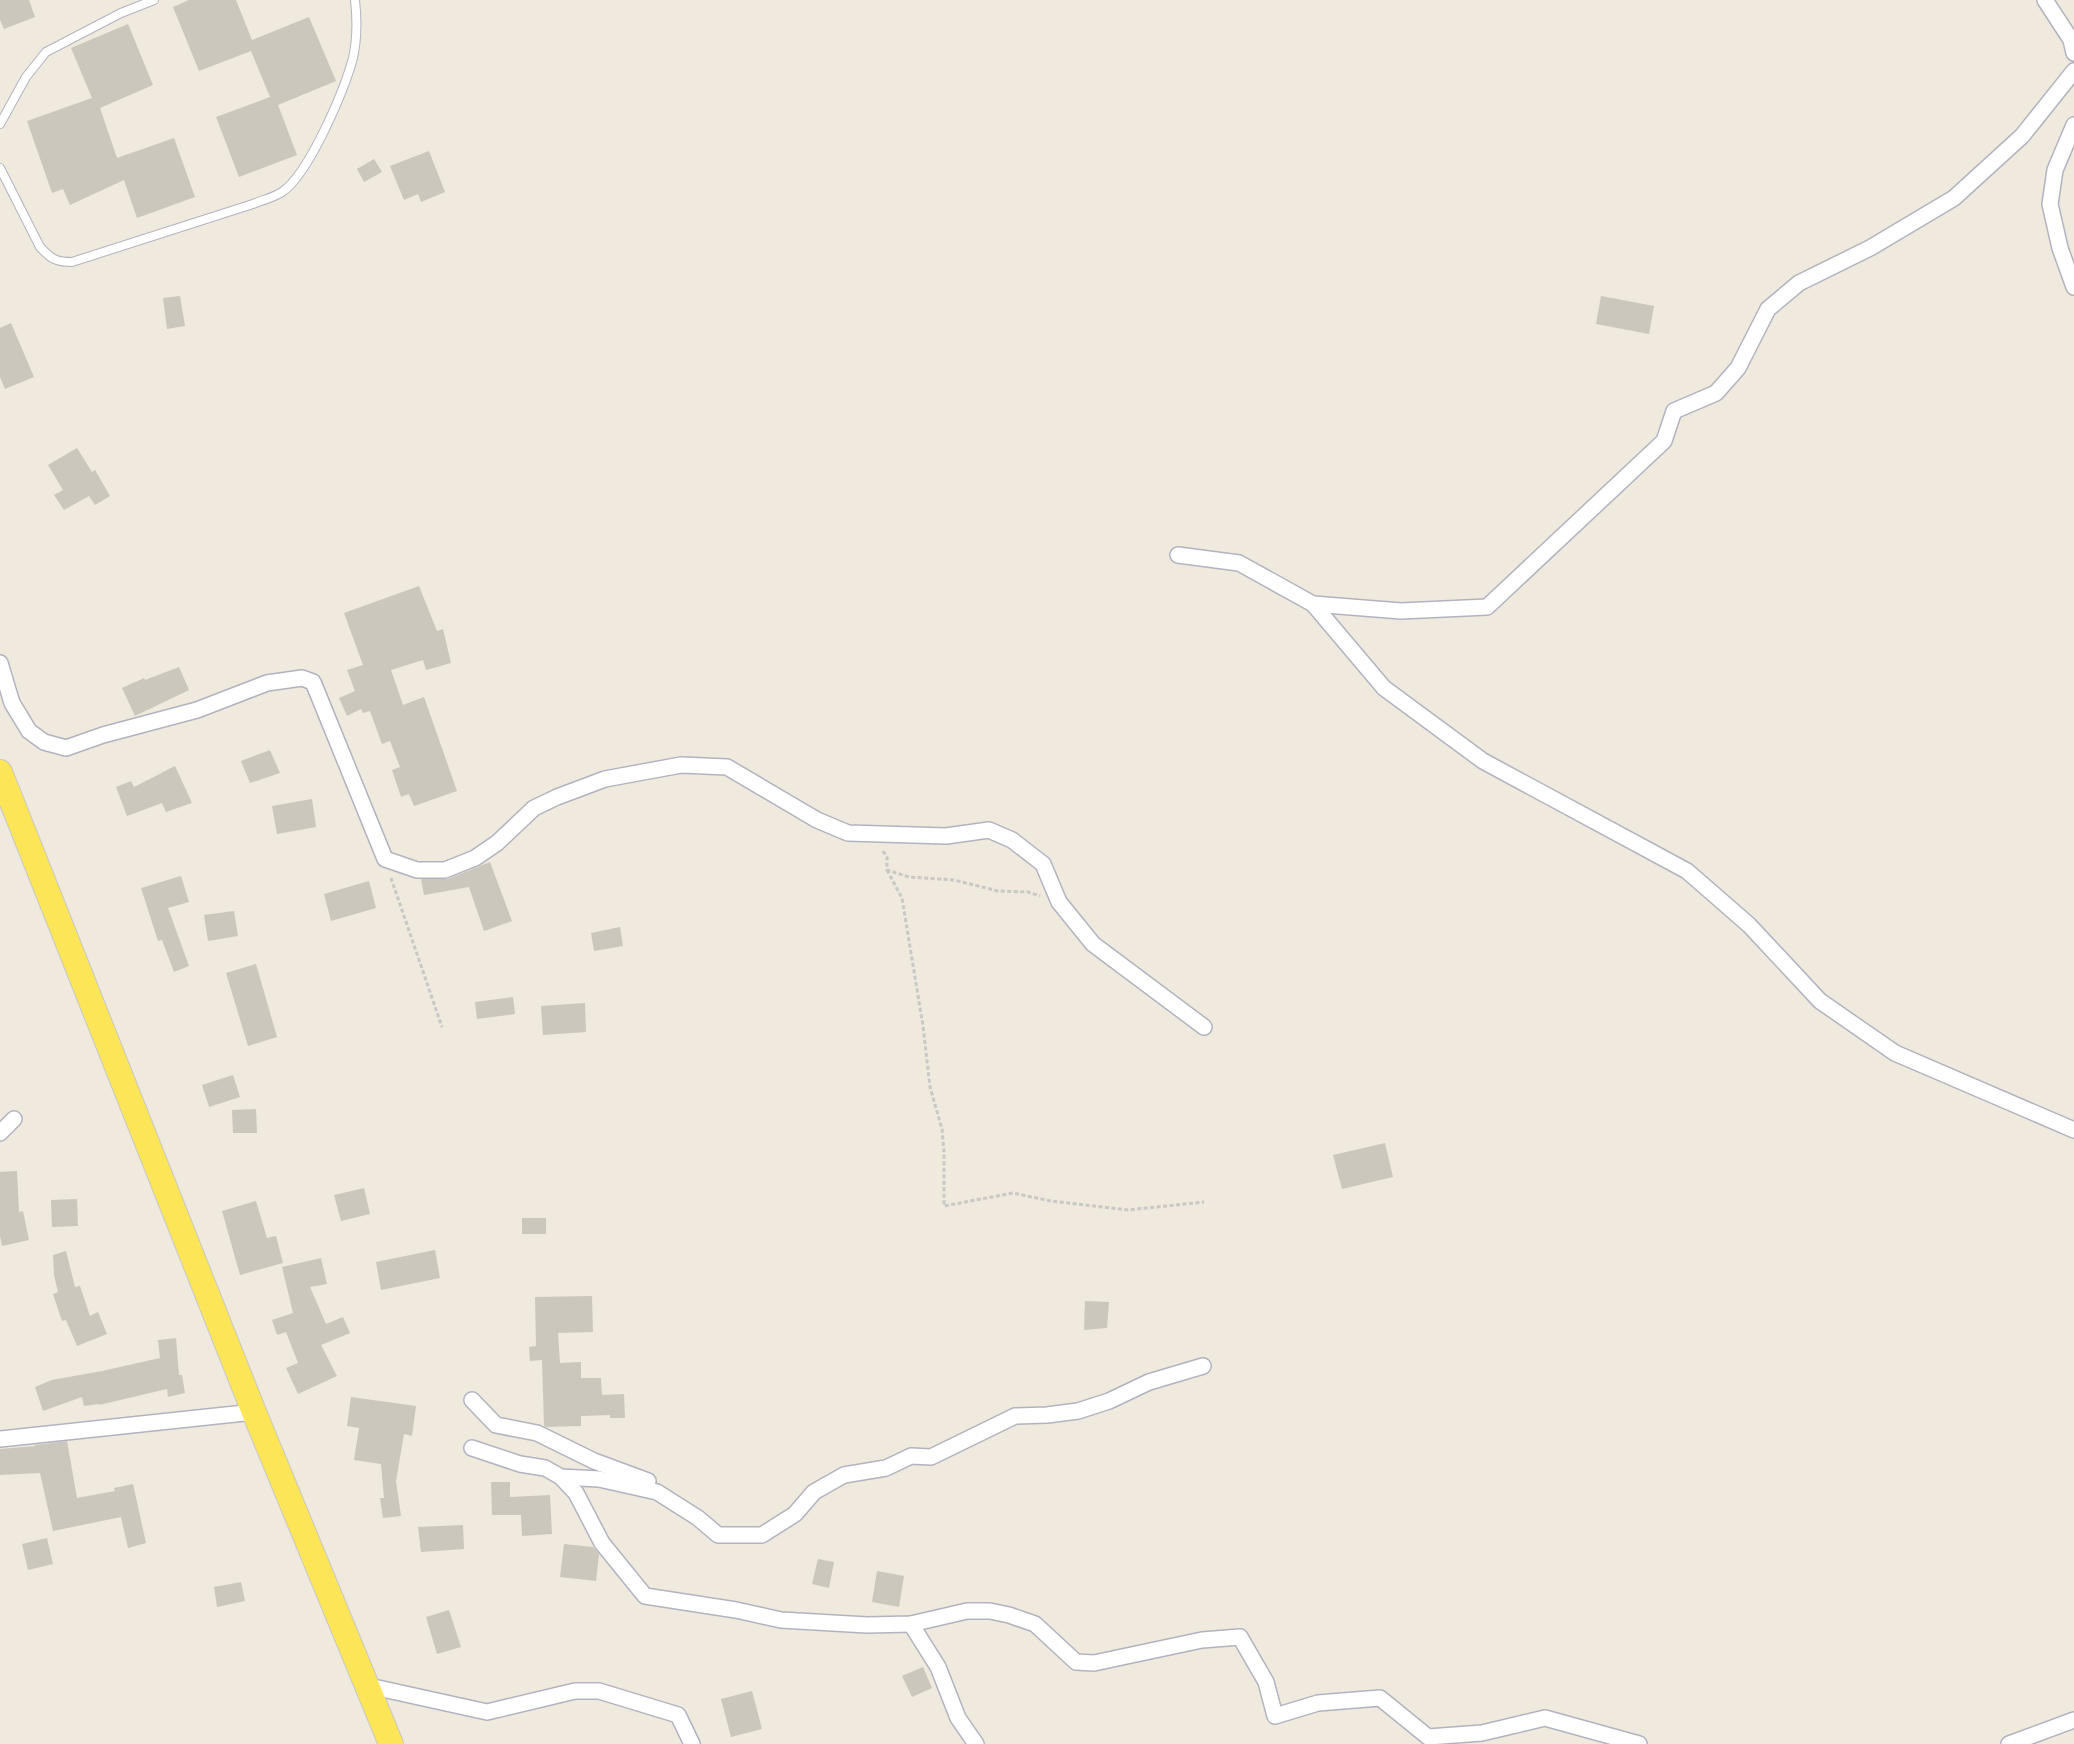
<svg xmlns="http://www.w3.org/2000/svg" width="2074" height="1744" viewBox="0 0 2074 1744" font-family="'Noto Sans',sans-serif">
<style>
.building{fill:#cbc7bc}
.lines{fill:none;stroke-linecap:round;stroke-linejoin:round}
.service-casing{stroke:#b2b3c1;stroke-width:10}
.minor-casing{stroke:#b2b3c1;stroke-width:18}
.primary-casing{stroke:#c8c8c8;stroke-width:26}
.path{stroke:#c8c8c8;stroke-width:3;stroke-dasharray:4 2.5;stroke-linecap:butt}
.service{stroke:#fff;stroke-width:8}
.minor{stroke:#fff;stroke-width:15}
.primary{stroke:#fce556;stroke-width:24}
</style>
<rect width="100%" height="100%" fill="#efe9de"/>
<g class="building">
<polygon points="0,0 29,0 35,17 4,29 0,20"/>
<polygon points="189,0 236,0 252,40 309,17 336,81 278,105 297,155 239,177 216,117 270,97 251,51 199,71 173,7"/>
<polygon points="128,24 153,85 100,108 117,158 174,138 195,197 137,218 124,180 70,205 63,189 52,193 27,121 92,98 71,48"/>
<polygon points="429,151 445,192 421,202 418,194 404,200 390,166"/>
<polygon points="374,159 382,172 364,182 357,169"/>
<polygon points="180,296 185,326 167,329 163,298"/>
<polygon points="1601,296 1654,306 1649,334 1596,324"/>
<polygon points="11,323 34,377 5,389 0,377 0,328"/>
<polygon points="77,448 92,472 95,470 110,496 95,505 89,496 64,510 54,495 63,490 48,465"/>
<polygon points="419,586 437,631 443,629 451,663 426,670 423,660 391,670 403,705 424,697 457,791 414,806 409,794 401,797 392,770 400,767 390,741 382,744 370,711 363,713 361,709 347,716 339,698 355,691 347,670 363,665 344,613"/>
<polygon points="179,667 189,690 135,716 122,688 144,678 145,680"/>
<polygon points="270,750 280,773 250,783 241,761"/>
<polygon points="175,766 192,803 166,812 162,803 127,816 116,787 131,781 134,787"/>
<polygon points="312,799 316,827 277,834 272,806"/>
<polygon points="490,862 512,921 484,931 469,887 424,895 421,879 448,879"/>
<polygon points="181,876 189,902 168,908 189,966 174,972 162,940 158,941 141,888"/>
<polygon points="369,881 376,908 331,921 324,894"/>
<polygon points="234,911 238,936 208,941 204,915"/>
<polygon points="620,927 623,946 594,951 591,933"/>
<polygon points="256,964 277,1037 248,1046 226,973"/>
<polygon points="513,997 515,1014 477,1019 475,1002"/>
<polygon points="585,1003 586,1032 543,1035 541,1006"/>
<polygon points="233,1075 240,1097 209,1107 202,1085"/>
<polygon points="256,1109 257,1133 233,1133 232,1110"/>
<polygon points="1385,1143 1393,1177 1342,1189 1333,1155"/>
<polygon points="17,1171 19,1212 23,1211 29,1240 2,1246 0,1236 0,1172"/>
<polygon points="364,1188 370,1214 341,1221 334,1195"/>
<polygon points="77,1199 78,1226 52,1227 51,1200"/>
<polygon points="256,1201 267,1238 276,1236 283,1263 240,1275 222,1211"/>
<rect x="522" y="1218" width="24" height="16"/>
<polygon points="435,1250 440,1278 381,1290 376,1262"/>
<polygon points="66,1251 75,1287 80,1286 90,1316 98,1312 107,1334 77,1346 66,1320 62,1321 53,1294 58,1292 54,1275 53,1255"/>
<polygon points="321,1258 327,1284 310,1287 326,1324 343,1317 350,1333 321,1345 337,1376 298,1394 286,1368 298,1363 286,1332 277,1335 272,1320 293,1313 282,1267"/>
<polygon points="592,1296 593,1332 558,1333 560,1363 581,1362 581,1378 601,1378 602,1395 624,1394 625,1418 610,1418 610,1415 581,1416 581,1426 546,1427 544,1426 542,1360 530,1361 529,1347 536,1346 535,1297"/>
<polygon points="1085,1301 1109,1302 1107,1328 1084,1330"/>
<polygon points="176,1338 179,1375 182,1375 185,1393 168,1397 167,1389 99,1405 99,1404 84,1406 82,1397 43,1411 35,1387 52,1380 102,1371 160,1358 158,1340"/>
<polygon points="351,1397 416,1406 412,1436 404,1434 396,1481 401,1516 383,1518 380,1498 384,1498 381,1464 354,1460 359,1428 347,1426"/>
<polygon points="67,1441 77,1498 115,1491 114,1488 133,1484 146,1543 128,1548 121,1517 53,1531 40,1473 0,1475 0,1449 35,1446 35,1445"/>
<polygon points="491,1482 510,1482 510,1497 550,1495 552,1534 522,1536 521,1515 492,1515"/>
<polygon points="463,1525 464,1549 421,1552 418,1527"/>
<polygon points="47,1538 53,1564 28,1570 22,1544"/>
<polygon points="564,1544 593,1547 599,1554 596,1581 560,1577"/>
<polygon points="818,1559 834,1562 829,1588 812,1584"/>
<polygon points="877,1571 904,1576 899,1607 872,1602"/>
<polygon points="241,1582 245,1601 217,1607 214,1587"/>
<polygon points="449,1610 461,1647 437,1654 426,1617"/>
<polygon points="923,1667 932,1688 912,1697 902,1676"/>
<polygon points="752,1691 762,1729 731,1737 721,1699"/>
</g>
<g class="lines">
<g class="service-casing">
<g id="service">
<polyline points="0,124 26,77 46,52 121,13 154,0"/>
<path d="M0 168 40 247C51 259 56 262 72 262L253 204C262 200 273 198 282 192 309 174 344 91 353 58 357 40 357 18 355 0"/>
</g>
</g>
<g class="minor-casing">
<g id="minor">
<polyline points="2045,0 2071,40 2074,53"/>
<polyline points="2074,125 2055,170 2050,204 2060,248 2074,287"/>
<polyline points="1178,555 1239,563 1313,604 1384,688 1483,761 1687,871 1749,925 1820,1001 1895,1053 2074,1130"/>
<polyline points="1313,604 1401,611 1487,607 1664,441 1674,411 1716,393 1738,368 1768,309 1799,283 1870,248 1954,198 2022,136 2074,71"/>
<polyline points="0,663 12,703 29,731 44,742 66,748 103,735 197,710 267,683 302,678 313,682 385,859 417,870 445,870 475,858 497,843 534,808 557,797 605,779 681,765 727,767 817,820 848,833 946,836 989,830 1012,840 1043,864 1059,902 1093,944 1204,1027"/>
<polyline points="0,1133 14,1119"/>
<polyline points="472,1400 496,1425 537,1433 594,1461 648,1481"/>
<polyline points="0,1439 254,1412"/>
<polyline points="472,1448 520,1464 545,1468 561,1477 599,1479 657,1492 698,1518 718,1535 762,1535 795,1514 814,1492 844,1475 886,1468 911,1456 931,1457 1015,1416 1047,1415 1078,1411 1109,1401 1149,1382 1203,1366"/>
<polyline points="561,1477 576,1493 602,1543 645,1596 736,1610 781,1620 867,1625 911,1624 967,1611 990,1611 1009,1615 1035,1624 1076,1662 1094,1663 1202,1640 1240,1637 1266,1682 1275,1716 1318,1703 1380,1698 1428,1737 1482,1733 1545,1718 1639,1744"/>
<polyline points="911,1624 938,1667 958,1718 976,1744"/>
<polyline points="369,1686 487,1712 575,1691 599,1691 678,1715 692,1744"/>
<polyline points="2009,1744 2074,1720"/>
</g>
</g>
<g class="primary-casing">
<polyline id="primary" points="0,772 254,1412 391,1744"/>
</g>
<g class="path">
<polyline points="883,851 887,857 887,870 909,877 954,880 998,891 1028,892 1040,896"/>
<polyline points="887,870 902,898 923,1026 930,1087 942,1129 944,1152 944,1206 1013,1193 1051,1201 1128,1210 1204,1202"/>
<polyline points="391,878 442,1027"/>
</g>
<use href="#service" class="service"/>
<use href="#minor" class="minor"/>
<use href="#primary" class="primary"/>
</g>
</svg>
